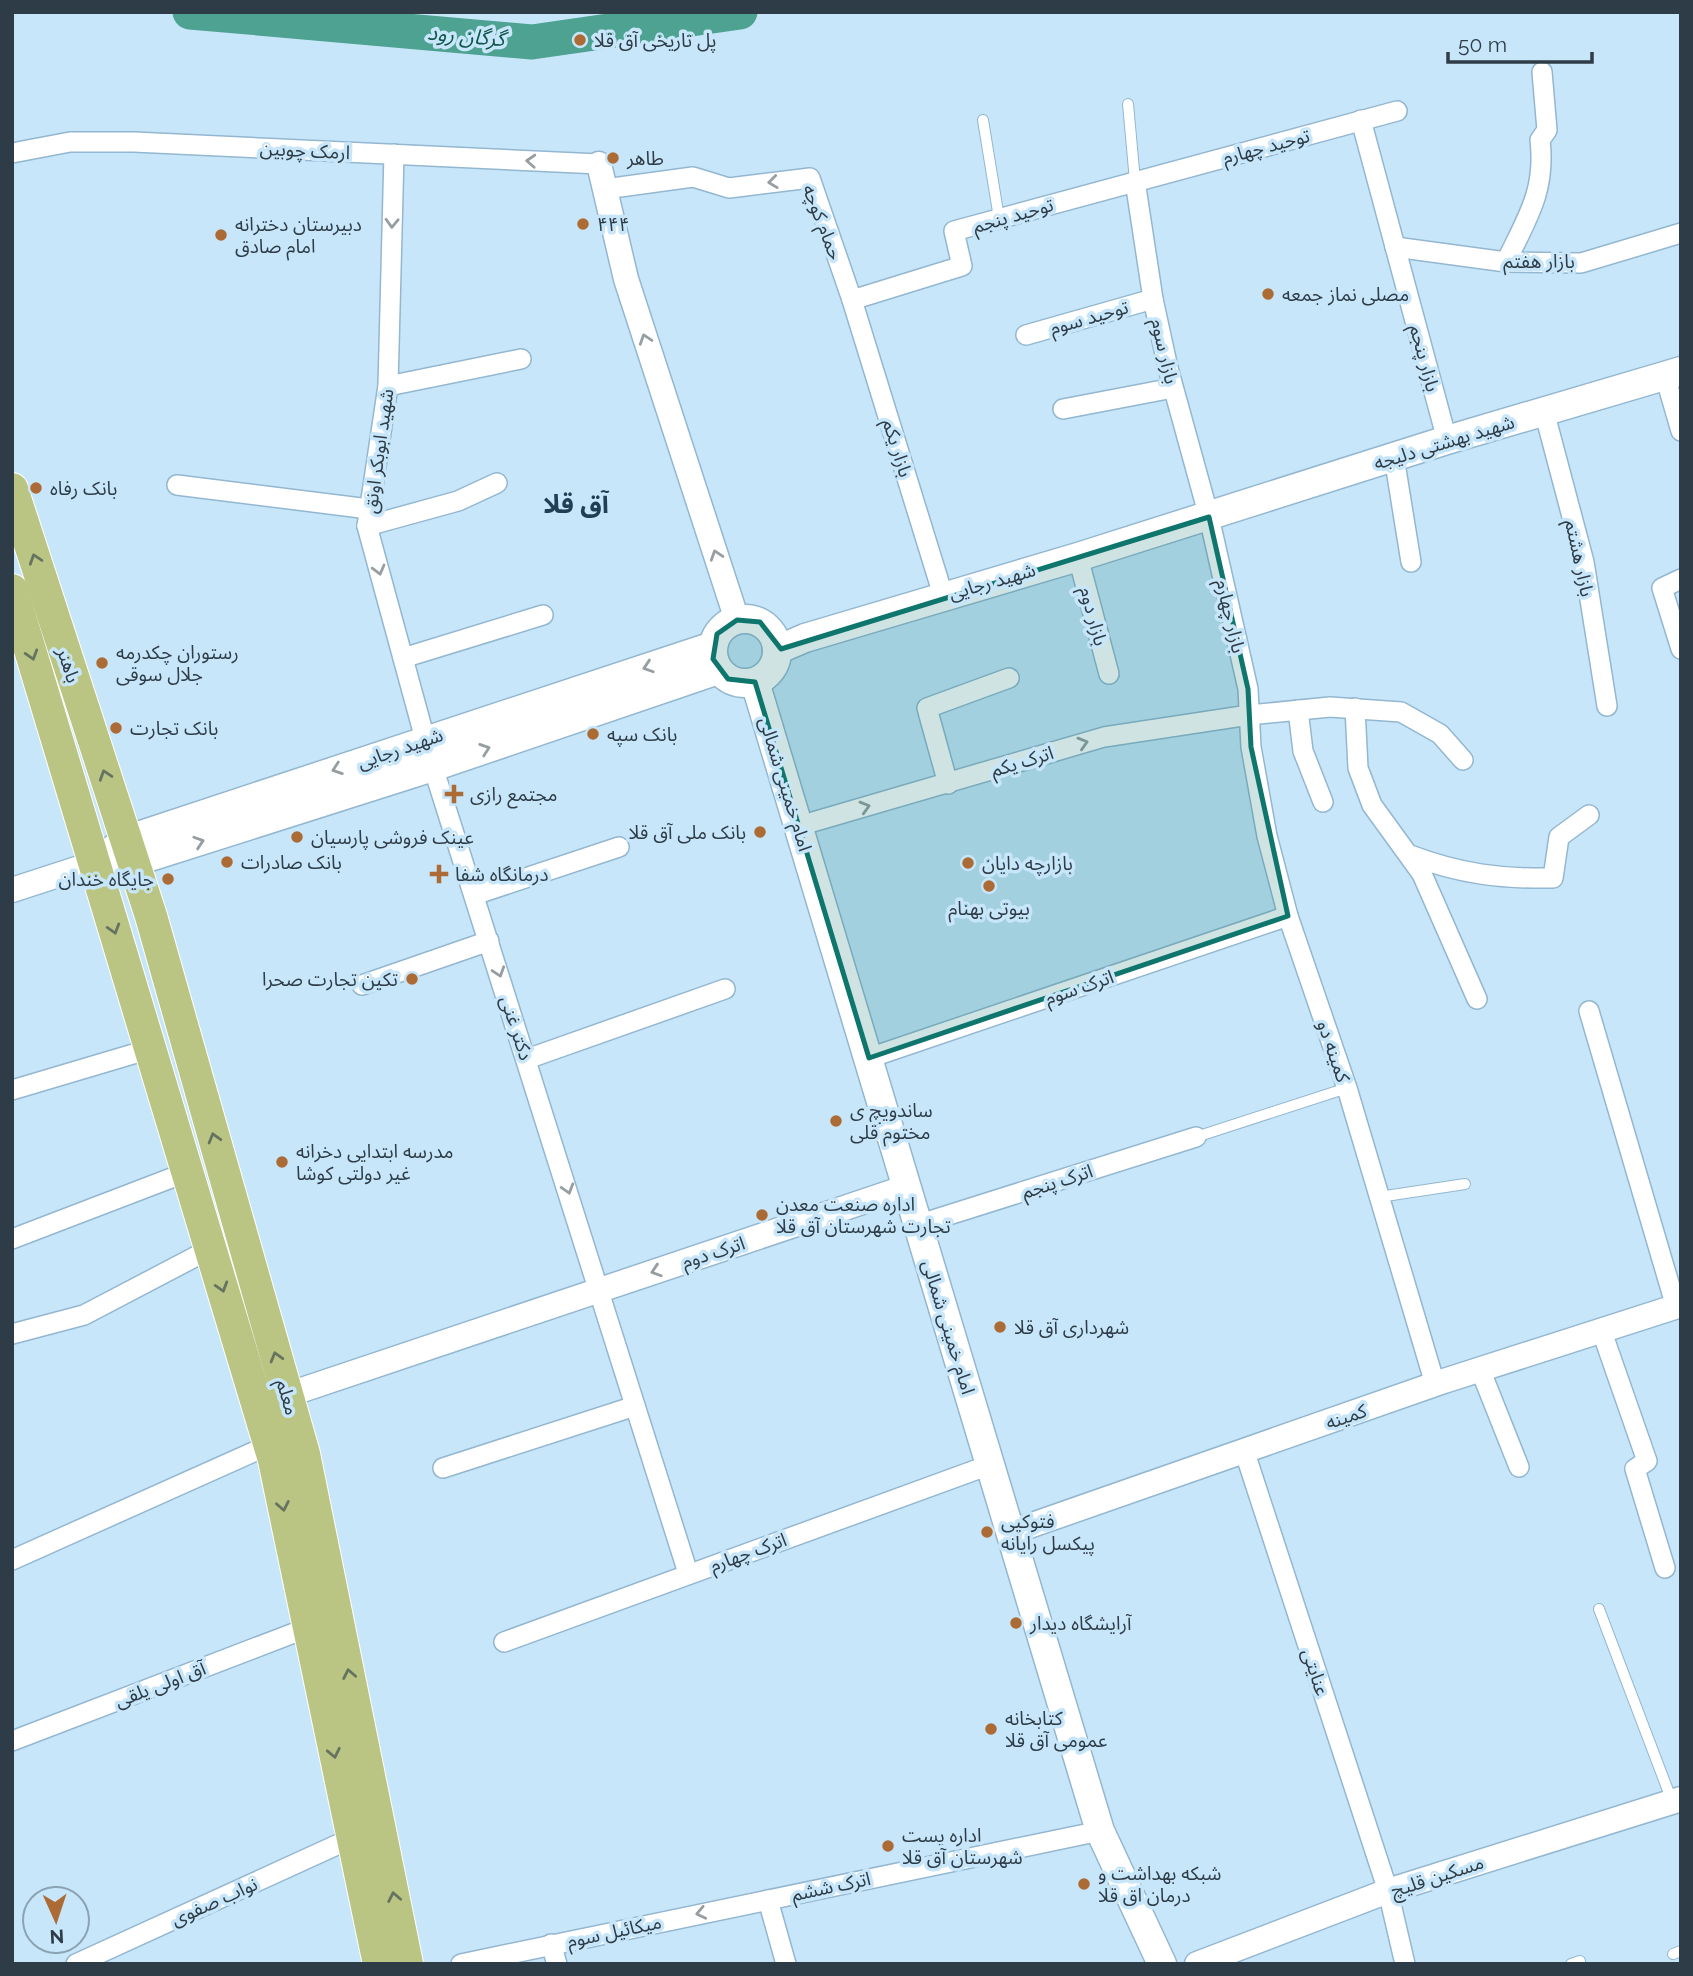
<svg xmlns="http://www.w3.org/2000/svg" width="1693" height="1976" viewBox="0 0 1693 1976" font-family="Raleway,'Noto Sans Arabic',sans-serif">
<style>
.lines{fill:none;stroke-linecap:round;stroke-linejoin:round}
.river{stroke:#4ea291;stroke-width:35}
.service-casing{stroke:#93b7d0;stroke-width:12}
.minor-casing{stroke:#93b7d0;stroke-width:22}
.tertiary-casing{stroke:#93b7d0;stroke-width:27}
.secondary-casing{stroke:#93b7d0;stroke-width:31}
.primary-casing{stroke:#fff;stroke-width:34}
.service{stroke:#fff;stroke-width:10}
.minor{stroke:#fff;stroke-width:19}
.tertiary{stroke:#fff;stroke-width:24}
.secondary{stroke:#fff;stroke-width:28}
.primary{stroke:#bac584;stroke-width:32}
.oneway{stroke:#969ea2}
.oneway2{stroke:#65735f}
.marked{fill:#0f766e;fill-opacity:0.2;stroke:#0f766e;stroke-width:5;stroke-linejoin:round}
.poi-dot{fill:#ac6b35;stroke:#c8e6fa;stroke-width:2.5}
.labels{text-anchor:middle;stroke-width:7;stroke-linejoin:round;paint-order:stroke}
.poi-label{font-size:19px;fill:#2d3c46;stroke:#c8e6fa;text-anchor:start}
.street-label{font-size:19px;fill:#2d3c46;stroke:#c8e6fa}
.water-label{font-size:21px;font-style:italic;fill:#10574b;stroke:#c8e6fa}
.district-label{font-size:26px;font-weight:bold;fill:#1f3f54;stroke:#c8e6fa}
</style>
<rect width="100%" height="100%" fill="#c8e6fa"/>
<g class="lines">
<polyline class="river" points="190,12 532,42 740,12"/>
<g class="service-casing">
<g id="service">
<polyline points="1128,104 1135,181"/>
<polyline points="983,120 999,218"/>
<polyline points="1196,1137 1347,1088"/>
<polyline points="1379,1197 1465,1184"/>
<polyline points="1599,1609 1672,1801"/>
<polyline points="1673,1954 1681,1951"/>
<polyline points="1571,1964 1580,1961"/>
</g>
</g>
<g class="minor-casing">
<g id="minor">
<polyline points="1361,120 1447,440"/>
<polyline points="12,153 70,142 134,142 599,164"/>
<polyline points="394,154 388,386 367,526 425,739"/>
<polyline points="1135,181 1153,299 1168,368 1209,517 1248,689 1251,747 1267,836 1288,916 1347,1088 1435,1384"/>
<polyline points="605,189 693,177 729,188 810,178 852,300 943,595"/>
<polyline points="1395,247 1506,262 1581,263 1681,233"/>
<path d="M1506 262C1527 218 1546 191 1540 140L1547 130 1542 72"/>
<polyline points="852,300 962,266 954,231 1397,111"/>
<polyline points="1026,335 1153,299"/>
<polyline points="1665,376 1681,431"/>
<polyline points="388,386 521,359"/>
<polyline points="1063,409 1173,388"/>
<polyline points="1544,411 1584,562 1607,706"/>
<polyline points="1394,457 1411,562"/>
<polyline points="177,485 369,509"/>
<polyline points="367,526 458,501 497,483"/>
<polyline points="1078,557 1109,674"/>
<polyline points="1681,579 1662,588 1681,649"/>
<polyline points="403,658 543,615"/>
<polyline points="1355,708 1358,768 1372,805 1422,874 1477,999"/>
<polyline points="1298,710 1303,751 1323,802"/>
<polyline points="433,767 688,1573"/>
<polyline points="948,784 927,708 1009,678"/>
<polyline points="799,826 1104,737 1249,715 1330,707 1401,712 1440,734 1463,760"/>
<path d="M1410 855C1460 874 1501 879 1553 878L1559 837 1589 815"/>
<polyline points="474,895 619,847"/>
<polyline points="362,985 489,941"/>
<polyline points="1589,1011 1676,1307"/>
<polyline points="869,1058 1288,916"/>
<polyline points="527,1059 725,989"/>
<polyline points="12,1090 150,1049"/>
<polyline points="917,1225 1196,1137"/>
<polyline points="12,1239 187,1172"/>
<polyline points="1602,1332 1647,1461 1635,1469 1665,1568"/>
<polyline points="12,1334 84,1315 210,1249"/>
<polyline points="1480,1369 1519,1467"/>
<polyline points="1245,1453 1388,1891 1405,1964"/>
<polyline points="443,1468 635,1406"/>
<polyline points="12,1560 269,1445"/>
<polyline points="504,1642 992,1464"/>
<polyline points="12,1741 307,1628"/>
<polyline points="768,1900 786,1964"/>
<polyline points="551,1944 557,1964"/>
<polyline points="76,1964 352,1838"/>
<polyline points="461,1964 1100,1831"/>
</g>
</g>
<g class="tertiary-casing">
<g id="tertiary">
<polyline points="599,164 626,279 737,620"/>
<polyline points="12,890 95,863"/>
<polyline points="287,1395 907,1187"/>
<polyline points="1012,1532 1444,1381 1681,1305"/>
<polyline points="1197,1964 1388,1891 1681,1799"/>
</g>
</g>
<g class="secondary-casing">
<g id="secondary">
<circle cx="745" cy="651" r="32"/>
<polyline points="777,650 805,638 1078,557 1447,440 1681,371"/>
<polyline points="755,682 1100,1831 1162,1964"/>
<polyline points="95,863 126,840 713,646"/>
<polyline points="112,863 134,862 433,767 718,670"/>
</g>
</g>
<g class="primary-casing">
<g id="primary">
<polyline points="12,489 151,916 304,1454 407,1964"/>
<polyline points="12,590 274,1460 379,1964"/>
</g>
</g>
<use href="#service" class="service"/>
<use href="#minor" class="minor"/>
<use href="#tertiary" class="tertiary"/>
<use href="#secondary" class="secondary"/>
<use href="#primary" class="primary"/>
</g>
<defs><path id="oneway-chevron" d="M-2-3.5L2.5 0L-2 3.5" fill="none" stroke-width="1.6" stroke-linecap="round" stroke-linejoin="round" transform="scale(1.75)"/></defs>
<g class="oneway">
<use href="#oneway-chevron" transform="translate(531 161) rotate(-177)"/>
<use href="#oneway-chevron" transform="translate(773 182) rotate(173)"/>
<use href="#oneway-chevron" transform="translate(392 223) rotate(92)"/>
<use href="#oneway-chevron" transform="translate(645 339) rotate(-108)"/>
<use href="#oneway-chevron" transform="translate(716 555) rotate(-108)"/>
<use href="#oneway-chevron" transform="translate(379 570) rotate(75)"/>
<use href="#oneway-chevron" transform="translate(648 667) rotate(162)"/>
<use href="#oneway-chevron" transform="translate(1083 743) rotate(-17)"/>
<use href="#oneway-chevron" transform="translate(485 749) rotate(-19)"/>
<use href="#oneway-chevron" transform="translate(337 769) rotate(161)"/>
<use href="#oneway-chevron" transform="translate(865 807) rotate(-16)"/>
<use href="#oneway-chevron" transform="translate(199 842) rotate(-18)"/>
<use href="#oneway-chevron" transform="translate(499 972) rotate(72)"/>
<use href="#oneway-chevron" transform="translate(568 1189) rotate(73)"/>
<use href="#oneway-chevron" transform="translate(656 1271) rotate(162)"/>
<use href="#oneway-chevron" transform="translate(701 1913) rotate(168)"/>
</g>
<g class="oneway2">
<use href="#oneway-chevron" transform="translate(35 559) rotate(-108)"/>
<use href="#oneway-chevron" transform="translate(32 655) rotate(73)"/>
<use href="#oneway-chevron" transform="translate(105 775) rotate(-108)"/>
<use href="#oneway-chevron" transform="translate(114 929) rotate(73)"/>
<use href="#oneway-chevron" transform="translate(214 1138) rotate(-106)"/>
<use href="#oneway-chevron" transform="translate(222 1287) rotate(73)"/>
<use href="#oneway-chevron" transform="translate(276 1357) rotate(-106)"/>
<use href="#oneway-chevron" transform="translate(283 1506) rotate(79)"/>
<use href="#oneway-chevron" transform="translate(349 1674) rotate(-101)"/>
<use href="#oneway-chevron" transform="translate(334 1753) rotate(78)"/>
<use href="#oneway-chevron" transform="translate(394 1897) rotate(-101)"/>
</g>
<path class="marked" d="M1209 517 1248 689 1251 747 1288 916 869 1058 755 682 728 679 713 659 717 634 737 620 760 622 781 649Z"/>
<g class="poi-dot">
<circle cx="580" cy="40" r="7"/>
<circle cx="613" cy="158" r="7"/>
<circle cx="583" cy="224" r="7"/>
<circle cx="221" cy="235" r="7"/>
<circle cx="1268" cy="294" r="7"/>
<circle cx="36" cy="488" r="7"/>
<circle cx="102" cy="663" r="7"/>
<circle cx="116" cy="728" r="7"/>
<circle cx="593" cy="734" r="7"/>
<path d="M450.5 783.5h7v7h7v7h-7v7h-7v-7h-7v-7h7z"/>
<circle cx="760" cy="832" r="7"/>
<circle cx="297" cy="837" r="7"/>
<circle cx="227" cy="862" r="7"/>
<circle cx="968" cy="863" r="7"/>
<path d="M435.5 863.5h7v7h7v7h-7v7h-7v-7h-7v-7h7z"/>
<circle cx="168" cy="879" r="7"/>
<circle cx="989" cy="886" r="7"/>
<circle cx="412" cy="979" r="7"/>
<circle cx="836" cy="1121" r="7"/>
<circle cx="282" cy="1162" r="7"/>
<circle cx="762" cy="1215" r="7"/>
<circle cx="1000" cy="1327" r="7"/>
<circle cx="987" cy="1532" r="7"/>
<circle cx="1016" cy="1623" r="7"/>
<circle cx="991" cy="1729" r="7"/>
<circle cx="888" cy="1846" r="7"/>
<circle cx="1084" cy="1884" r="7"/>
</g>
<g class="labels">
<g class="poi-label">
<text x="594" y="47">پل تاریخی آق قلا</text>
<text x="627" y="165">طاهر</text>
<text x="235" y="231">دبیرستان دخترانه<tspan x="235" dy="22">امام صادق</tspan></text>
<text x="597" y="231">۴۴۴</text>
<text x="1282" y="301">مصلی نماز جمعه</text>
<text x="50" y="495">بانک رفاه</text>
<text x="116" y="659">رستوران چکدرمه<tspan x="116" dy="22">جلال سوقی</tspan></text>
<text x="130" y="735">بانک تجارت</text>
<text x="607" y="741">بانک سپه</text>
<text x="470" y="801">مجتمع رازی</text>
<text x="746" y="839" text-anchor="end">بانک ملی آق قلا</text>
<text x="311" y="844">عینک فروشی پارسیان</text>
<text x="241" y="869">بانک صادرات</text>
<text x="982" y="870">بازارچه دایان</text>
<text x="455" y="881">درمانگاه شفا</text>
<text x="154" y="886" text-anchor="end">جایگاه خندان</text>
<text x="989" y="915" text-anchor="middle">بیوتی بهنام</text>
<text x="398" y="986" text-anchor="end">تکین تجارت صحرا</text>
<text x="850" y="1117">ساندویچ ی<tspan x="850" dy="22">مختوم قلی</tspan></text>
<text x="296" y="1158">مدرسه ابتدایی دخرانه<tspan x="296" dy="22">غیر دولتی کوشا</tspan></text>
<text x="776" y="1211">اداره صنعت معدن<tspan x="776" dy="22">تجارت شهرستان آق قلا</tspan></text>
<text x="1014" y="1334">شهرداری آق قلا</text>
<text x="1001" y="1528">فتوکپی<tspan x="1001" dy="22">پیکسل رایانه</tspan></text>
<text x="1030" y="1630">آرایشگاه دیدار</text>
<text x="1005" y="1725">کتابخانه<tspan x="1005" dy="22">عمومی آق قلا</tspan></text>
<text x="902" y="1842">اداره پست<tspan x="902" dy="22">شهرستان آق قلا</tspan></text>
<text x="1098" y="1880">شبکه بهداشت و<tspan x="1098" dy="22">درمان اق قلا</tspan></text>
</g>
<g class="street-label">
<text transform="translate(1266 146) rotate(-15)" y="7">توحید چهارم</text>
<text transform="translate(305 150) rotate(3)" y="7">ارمک چوبین</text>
<text transform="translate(1013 215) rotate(-16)" y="7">توحید پنجم</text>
<text transform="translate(823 222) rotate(69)" y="7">حمام کوچه</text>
<text x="1539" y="268">بازار هفتم</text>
<text transform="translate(1089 317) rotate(-16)" y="7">توحید سوم</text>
<text transform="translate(1165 351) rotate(77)" y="7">بازار سوم</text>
<text transform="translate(1425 358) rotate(75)" y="7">بازار پنجم</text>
<text transform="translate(1444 442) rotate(-17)" y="7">شهید بهشتی دلیجه</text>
<text transform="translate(898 448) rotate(73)" y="7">بازار یکم</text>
<text transform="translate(378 451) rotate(-82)" y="7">شهید ابوبکر اونق</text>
<text transform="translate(1580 558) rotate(78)" y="7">بازار هشتم</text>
<text transform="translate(992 581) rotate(-16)" y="7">شهید رجایی</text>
<text transform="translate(1094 616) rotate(75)" y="7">بازار دوم</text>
<text transform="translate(1231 616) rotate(77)" y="7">بازار چهارم</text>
<text transform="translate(69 665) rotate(72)" y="7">باهنر</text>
<text transform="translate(400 748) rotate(-19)" y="7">شهید رجایی</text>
<text transform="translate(1022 761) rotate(-17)" y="7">اترک یکم</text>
<text transform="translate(786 784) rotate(73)" y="7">امام خمینی شمالی</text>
<text transform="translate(1079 987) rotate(-19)" y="7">اترک سوم</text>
<text transform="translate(517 1028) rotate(72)" y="7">دکتر غنی</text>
<text transform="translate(1334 1051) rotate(71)" y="7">کمینه دو</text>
<text transform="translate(1057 1181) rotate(-18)" y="7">اترک پنجم</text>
<text transform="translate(713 1252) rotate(-18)" y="7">اترک دوم</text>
<text transform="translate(949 1327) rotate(73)" y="7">امام خمینی شمالی</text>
<text transform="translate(288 1397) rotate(74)" y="7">معلم</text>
<text transform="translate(1346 1416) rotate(-19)" y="7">کمینه</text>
<text transform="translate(748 1552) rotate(-20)" y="7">اترک چهارم</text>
<text transform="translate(1316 1672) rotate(72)" y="7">عنایتی</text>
<text transform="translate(160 1684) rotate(-21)" y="7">آق اولی یلقی</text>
<text transform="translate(1437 1876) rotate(-18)" y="7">مسکین قلیچ</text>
<text transform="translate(831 1886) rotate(-12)" y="7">اترک ششم</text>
<text transform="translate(214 1901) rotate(-24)" y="7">نواب صفوی</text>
<text transform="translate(614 1931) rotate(-12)" y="7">میکائیل سوم</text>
</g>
<g class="water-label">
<text transform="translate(466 36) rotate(5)" y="7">گرگان رود</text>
</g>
<g class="district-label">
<text x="576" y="513">آق قلا</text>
</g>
</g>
<rect width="1693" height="1976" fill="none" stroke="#2d3c46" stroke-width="28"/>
<g transform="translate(56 1920) rotate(177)"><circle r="33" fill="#c8e6fa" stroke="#8aa2b2" stroke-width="2"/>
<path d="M0-5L12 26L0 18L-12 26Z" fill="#ac6b35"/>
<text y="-10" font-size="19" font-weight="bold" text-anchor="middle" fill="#2d3c46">N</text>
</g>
<path d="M1448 52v10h144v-10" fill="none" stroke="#2d3c46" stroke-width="3.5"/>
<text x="1458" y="52" font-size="21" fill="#2d3c46" stroke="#c8e6fa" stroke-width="5" paint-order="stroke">50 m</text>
</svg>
